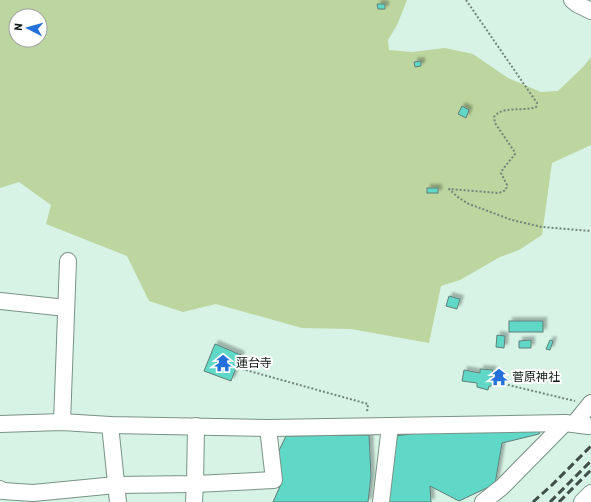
<svg xmlns="http://www.w3.org/2000/svg" width="591" height="502" viewBox="0 0 591 502" font-family="Barlow,'Noto Sans JP',sans-serif">
<style>
.green{fill:#bdd59f;fill-rule:evenodd}
.building{fill:#5fd8c8;stroke:#607e79;filter:url(#shadow)}
.lines{fill:none;stroke-linecap:round;stroke-linejoin:round}
.minor-casing{stroke:#799386;stroke-width:18}
.path{stroke:#72867c;stroke-width:2;stroke-dasharray:2 2;stroke-linecap:butt}
.minor{stroke:#fff;stroke-width:16}
.rail{stroke:#3f4e46;stroke-width:3;stroke-dasharray:8 4;stroke-linecap:butt}
.labels{text-anchor:middle;stroke-width:4;stroke-linejoin:round;paint-order:stroke}
.poi-label{font-size:12px;fill:#0d1712;stroke:#fff;text-anchor:start}
</style>
<defs>
<filter id="shadow"><feDropShadow dx="3.5" dy="-3.5" stdDeviation="1" flood-color="#0004"/></filter>
</defs>
<rect width="100%" height="100%" fill="#d6f3e5"/>
<path class="green" d="M0 0H407L397 25 388 40 389 50 412 52 445 48 473 54 508 78 541 92 558 91 584 66 591 57V145L552 163 542 235 519 250 500 257 460 280 441 286 429 343 351 329 302 328 216 304 183 312 149 301 127 256 46 224 51 205 19 182 0 188ZM16 16H40V40H16Z"/>
<g class="building">
<polygon points="377,4 385,4 385,9 378,9"/>
<polygon points="421,61 421,66 415,67 414,62"/>
<polygon points="462,106 469,110 466,118 458,114"/>
<rect x="427" y="188" width="11" height="5"/>
<polygon points="449,296 460,299 457,309 446,306"/>
<rect x="509" y="321" width="34" height="11"/>
<polygon points="497,335 505,336 504,348 496,347"/>
<polygon points="531,340 531,348 519,348 519,341"/>
<polygon points="550,340 553,341 550,350 546,349"/>
<polygon points="215,344 241,355 231,381 204,371"/>
<polygon points="480,369 493,370 491,377 494,378 493,386 489,386 488,390 477,387 477,383 462,381 464,370 480,373"/>
<polygon points="442,430 540,430 539,434 502,443 495,484 459,501 430,486 431,502 388,502 395,436"/>
<polygon points="369,435 371,476 368,502 273,502 281,484 272,465 286,436"/>
</g>
<g class="lines">
<g class="minor-casing">
<g id="minor">
<polyline points="572,0 577,4 591,11"/>
<polyline points="0,301 66,308"/>
<polyline points="62,422 68,261"/>
<polyline points="0,424 62,422 110,425 268,428 565,423 588,426"/>
<polyline points="574,424 591,403"/>
<polyline points="110,425 118,502"/>
<polyline points="0,489 3,491 33,493 116,485 195,484 274,480 268,428"/>
<polyline points="194,502 195,484 196,426"/>
<polyline points="381,502 390,426"/>
<polyline points="483,502 502,487 565,423"/>
<polyline points="582,502 591,493"/>
</g>
</g>
<g class="path">
<path d="M466 0 537 103 536 107C523 112 503 105 494 117L495 123 514 151 515 154 503 169 501 173 507 185 506 190 499 193 449 189 459 198 469 204 512 220 542 227 591 231"/>
<polyline points="242,369 368,404 367,412"/>
<polyline points="500,383 575,401"/>
</g>
<use href="#minor" class="minor"/>
<g class="rail">
<polyline points="533,502 552,485 591,446"/>
<polyline points="550,502 591,461"/>
<polyline points="559,502 591,470"/>
</g>
</g>
<defs>
<g id="temple-bare" transform="scale(1.38)"><path d="M0-6L5-2H3V0L6.5 2.5H4V6H1.5V3h-3V6H-4V2.5H-6.5L-3 0V-2H-5Z" fill="#2571dc" stroke="#fff" stroke-width="2.5" paint-order="stroke"/></g>
</defs>
<g fill-rule="evenodd">
<use href="#temple-bare" x="223" y="363"/>
<use href="#temple-bare" x="499" y="377"/>
</g>
<g class="labels">
<g class="poi-label">
<text x="236" y="367">蓮台寺</text>
<text x="512" y="381">菅原神社</text>
</g>
</g>
<g transform="translate(28 28) rotate(276)"><circle r="19" fill="#ffffff" stroke="#9ea2a0"/>
<path d="M0-3L7 15L0 10L-7 15Z" fill="#2571dc"/>
<text y="-6" font-size="11" font-weight="bold" text-anchor="middle" fill="#0d1712">N</text>
</g>
</svg>
